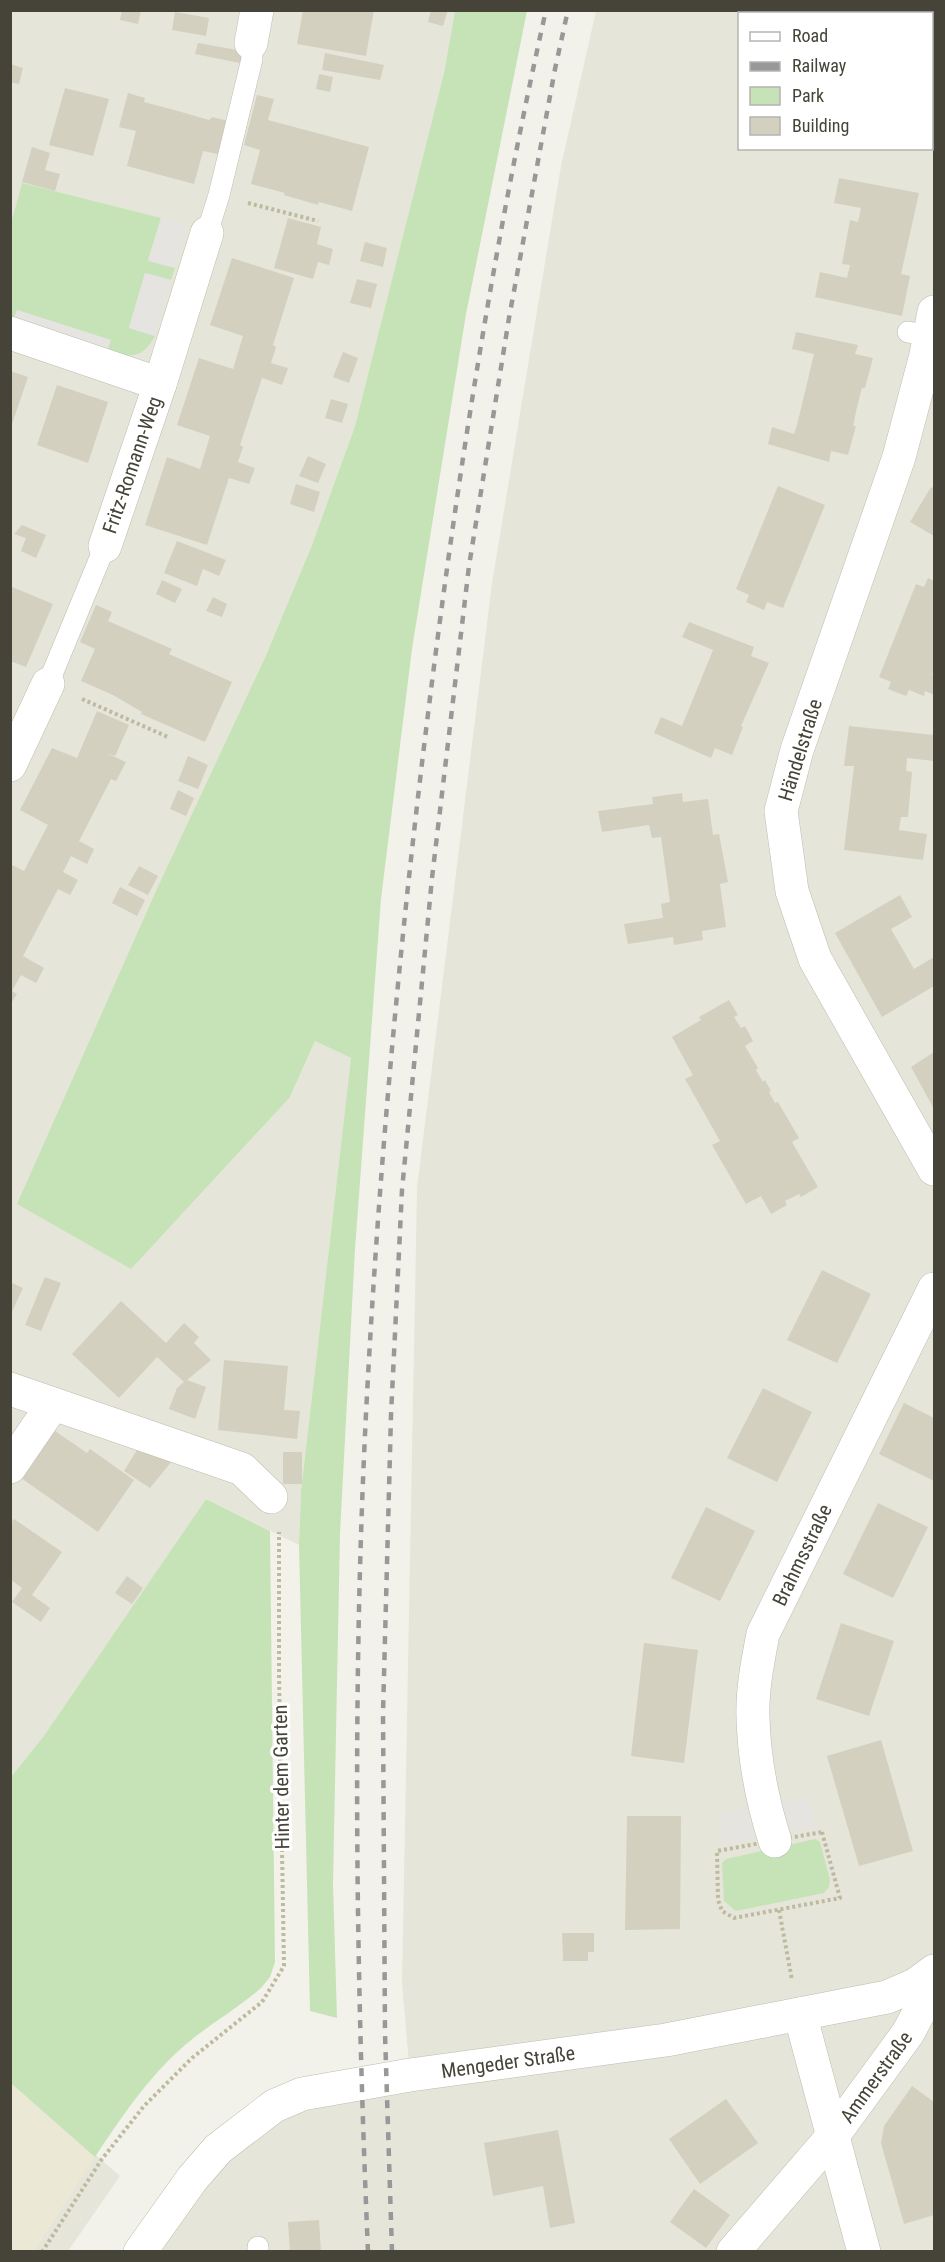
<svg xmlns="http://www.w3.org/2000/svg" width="945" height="2262" viewBox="0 0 945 2262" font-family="'Roboto Condensed',sans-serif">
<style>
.residential{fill:#e6e5d9;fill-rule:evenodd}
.education{fill:#ebe9d5}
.green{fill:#c6e3b7}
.parking{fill:#e5e4e1}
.building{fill:#d4d0c0}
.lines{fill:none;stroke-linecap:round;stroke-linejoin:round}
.service-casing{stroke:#bebcad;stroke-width:22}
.minor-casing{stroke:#bebcad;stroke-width:34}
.path{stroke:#bebaa0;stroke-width:4;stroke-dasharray:3 3;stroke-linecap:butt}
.service{stroke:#fff;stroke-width:21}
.minor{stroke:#fff;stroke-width:33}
.rail{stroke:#989898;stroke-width:4.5;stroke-dasharray:8 8;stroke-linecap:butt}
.labels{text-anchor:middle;stroke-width:6;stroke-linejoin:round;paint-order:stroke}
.street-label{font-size:20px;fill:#464439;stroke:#fff}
</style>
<rect width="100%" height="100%" fill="#f3f2ea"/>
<g class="residential">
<polygon points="11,11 455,11 444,73 355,426 312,545 264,660 290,1097 315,1041 351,1058 301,1491 299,1545 206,1499 44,1737 11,1777"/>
<path d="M596 11H934V2251L140 2252 249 2124 410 2075 402 1983 417 1188 492 583 561 166ZM740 14H932V148H740Z"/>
<polygon points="10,2081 120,2176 68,2251 11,2251"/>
</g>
<polygon class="education" points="10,2083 95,2157 34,2251 11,2251"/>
<g class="green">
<polygon points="455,11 527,11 466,314 412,649 381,899 355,1249 340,1534 333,1884 337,2018 310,2011 299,1545 301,1491 351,1058 315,1041 290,1097 131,1269 17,1204 156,891 264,660 312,545 355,426 444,73"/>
<path d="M22 183 161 218 148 260 175 268 171 280 145 273 129 328 155 336C142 360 130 357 107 351L110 340 17 310 13 321 11 320V224Z"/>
<path d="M206 1499 270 1531 275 1962 270 1977 261 1988C237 2009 208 2025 184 2046 148 2077 121 2118 95 2157L11 2083V1777L44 1736Z"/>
<polygon points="815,1839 820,1842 830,1880 829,1887 824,1893 736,1911 724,1901 722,1863 726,1859"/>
</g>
<g class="parking">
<polygon points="161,218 187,226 175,268 148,261"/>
<polygon points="145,273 171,280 155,336 129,328"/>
<polygon points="17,310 111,340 107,351 13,321"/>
<polygon points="810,1798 815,1828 723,1844 718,1814"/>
</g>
<g class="building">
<polygon points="122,10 141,10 138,24 120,20"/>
<polygon points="303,10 374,10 366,56 297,44"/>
<polygon points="431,10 448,10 443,26 428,22"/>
<polygon points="175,12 209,18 206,36 172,30"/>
<polygon points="932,26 934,27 934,118 932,127"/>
<polygon points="198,43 243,51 240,63 195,54"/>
<polygon points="325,53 384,65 380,80 322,70"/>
<polygon points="10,64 23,68 19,84 10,82"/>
<polygon points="319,74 333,77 330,92 316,89"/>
<polygon points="65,88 109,99 93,156 49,145"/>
<polygon points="128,93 145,98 144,102 178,111 209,120 212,117 228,121 218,154 203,151 194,184 127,166 136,131 119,127"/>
<polygon points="257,95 274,99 268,120 369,147 352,211 319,202 318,205 284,195 285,193 251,184 260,150 244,145"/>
<polygon points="32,147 50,153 45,170 60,174 55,191 22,182"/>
<polygon points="839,178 919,193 901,274 910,276 902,316 815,297 820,272 847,278 850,265 842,264 850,220 858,222 861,208 834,203"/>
<polygon points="288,218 321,227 317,244 333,249 329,265 318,262 313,279 274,268"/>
<polygon points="365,242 387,248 383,267 360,261"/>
<polygon points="232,258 294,278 273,345 276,347 271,363 288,368 282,385 262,378 240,445 243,447 238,462 255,468 249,484 229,478 207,545 145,525 167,457 200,469 210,436 177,425 199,358 233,369 243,336 210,325"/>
<polygon points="357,279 377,284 371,308 350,303"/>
<polygon points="796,332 858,345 855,354 873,358 865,388 862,388 857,407 853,426 856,426 848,455 831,451 829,462 768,444 772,427 794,434 797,425 814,354 792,349"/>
<polygon points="343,352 358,358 349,383 333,377"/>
<polygon points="10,371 28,377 11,427 10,427"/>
<polygon points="57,385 108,402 88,463 37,445"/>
<polygon points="331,399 348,404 342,423 325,418"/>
<polygon points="308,456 326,464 318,483 299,476"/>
<polygon points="296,484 320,492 314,512 290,504"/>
<polygon points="778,486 825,505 783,608 767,602 764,610 746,602 749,595 736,589"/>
<polygon points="931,487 934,489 934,536 910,522"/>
<polygon points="22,525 46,535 36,558 21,551 26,538 14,534"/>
<polygon points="177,541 226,560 219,576 203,569 197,586 164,573"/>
<polygon points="928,578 934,581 934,669 932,675 934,676 934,695 925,691 924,696 909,690 906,696 888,689 891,682 879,677 916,584 924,587"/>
<polygon points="162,580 182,589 175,603 156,594"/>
<polygon points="10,586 53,604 26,667 10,661"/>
<polygon points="213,597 227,604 222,617 206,611"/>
<polygon points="96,605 112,612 108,621 172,649 169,654 232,682 205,742 141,714 142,712 113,695 81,681 95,649 80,642"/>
<polygon points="689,622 754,647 751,656 769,663 741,726 743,727 732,755 715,748 711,758 654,733 661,717 682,726 713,650 682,637"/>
<polygon points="97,711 129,725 115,756 106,753 126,762 116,781 111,779 79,841 94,849 87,864 71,856 63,872 78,880 70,895 58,889 23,956 44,968 36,983 21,975 12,991 17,994 10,1005 10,864 24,871 48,825 20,810 52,748 77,758"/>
<polygon points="849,726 934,735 934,761 907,758 906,771 912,772 908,817 901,817 899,830 927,834 923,860 844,850 854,766 844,766"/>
<polygon points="188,756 208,765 198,789 178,781"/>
<polygon points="178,790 194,798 186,816 170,809"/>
<polygon points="682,793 683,802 708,799 713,835 719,834 728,882 720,884 726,927 702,931 703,940 674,945 673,937 628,944 624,924 663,918 661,904 670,902 661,837 652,838 649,825 602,832 598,811 653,804 652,797"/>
<polygon points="139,866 158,876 148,895 128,885"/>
<polygon points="120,887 145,900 137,916 112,903"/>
<polygon points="900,895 912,917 891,929 914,969 934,957 934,986 882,1017 835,933"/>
<polygon points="729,1000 738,1015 734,1017 741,1028 745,1026 753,1041 745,1046 758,1068 756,1070 763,1082 765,1080 771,1091 769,1092 775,1103 778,1102 799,1138 792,1142 818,1187 801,1197 799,1194 785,1201 787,1205 771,1214 761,1196 746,1204 712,1145 720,1141 685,1079 693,1075 672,1037 701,1020 699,1017"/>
<polygon points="934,1052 934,1109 911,1067"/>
<polygon points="822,1270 871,1294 837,1363 787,1340"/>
<polygon points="45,1277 61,1283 41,1331 25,1325"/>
<polygon points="10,1282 23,1288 10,1316"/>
<polygon points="121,1301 166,1343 184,1323 199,1337 194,1343 211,1360 187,1380 206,1387 195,1419 169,1409 177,1388 184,1382 157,1357 119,1398 72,1354"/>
<polygon points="224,1360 288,1366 284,1410 300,1411 297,1439 218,1430"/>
<polygon points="763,1388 812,1412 777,1482 727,1458"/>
<polygon points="904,1403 934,1418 934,1481 879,1454"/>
<polygon points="55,1431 87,1453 90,1449 134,1480 98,1532 21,1478"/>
<polygon points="137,1450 172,1461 150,1488 124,1471"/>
<rect x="283" y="1452" width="19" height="32"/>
<polygon points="878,1503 928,1527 893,1598 843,1574"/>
<polygon points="706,1507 755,1531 720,1601 671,1578"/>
<polygon points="14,1519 62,1552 32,1595 50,1608 41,1622 12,1602 22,1588 10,1579 10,1524"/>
<polygon points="127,1576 143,1588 132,1604 115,1593"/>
<polygon points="841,1623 894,1641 869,1716 816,1699"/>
<polygon points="644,1643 698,1650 684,1763 631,1756"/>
<polygon points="881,1740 913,1851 859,1866 827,1756"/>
<polygon points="627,1816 681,1816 680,1929 625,1930"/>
<polygon points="562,1933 594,1933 594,1952 588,1952 588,1961 563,1961"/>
<polygon points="912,2086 934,2102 934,2215 904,2224 881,2143 884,2126"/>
<polygon points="726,2099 758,2143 700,2184 669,2139"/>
<polygon points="558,2130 575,2223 550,2228 543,2186 493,2196 484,2143"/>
<polygon points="694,2189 730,2215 706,2248 670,2222"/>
<polygon points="319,2220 321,2252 290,2252 288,2222"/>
</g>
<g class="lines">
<g class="service-casing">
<g id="service">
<polyline points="207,233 219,195 252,59 251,43"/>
<polyline points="908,332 930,336"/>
<polyline points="48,684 105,546"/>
<polyline points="258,2247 258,2252"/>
</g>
</g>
<g class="minor-casing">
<g id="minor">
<polyline points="251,43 257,10"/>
<polyline points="934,312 926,355 899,457 797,750 781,811 792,891 815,959 934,1169"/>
<polyline points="10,333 160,384"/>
<polyline points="105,546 160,384 207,233"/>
<polyline points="10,765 48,684"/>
<polyline points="10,1389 242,1469 271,1497"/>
<polyline points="10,1467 53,1404"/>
<path d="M775 1841C762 1800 754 1759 753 1717 752 1689 758 1660 763 1634L934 1289"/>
<polyline points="800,2014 864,2252"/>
<polyline points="140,2252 192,2179 218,2149 274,2106 302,2094 410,2075 666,2040 887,1997 915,1985 934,1971"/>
<polyline points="733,2252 832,2137 908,2033 934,1984"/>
</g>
</g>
<g class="path">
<polyline points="248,203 318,221"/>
<polyline points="82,699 168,737"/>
<polygon points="822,1832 840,1898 734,1918 722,1911 718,1900 717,1851"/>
<polyline points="779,1910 792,1980"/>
<polyline points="42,2252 102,2159 144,2106 192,2058 262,2002 284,1966 279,1675 279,1532"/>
</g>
<use href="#service" class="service"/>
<use href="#minor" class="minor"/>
<g class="rail">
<path d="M368 2252C356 1973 352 1692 366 1414 378 1180 399 947 428 714 457 479 494 242 546 10"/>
<polyline points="392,2252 385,2034 383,1713 391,1415 402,1190 432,878 469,566 509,318 555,69 568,10"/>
</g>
</g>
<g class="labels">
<g class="street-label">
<text transform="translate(132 465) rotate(-71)" y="7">Fritz-Romann-Weg</text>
<text transform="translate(800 750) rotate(-73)" y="7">Händelstraße</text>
<text transform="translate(802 1555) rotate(-64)" y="7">Brahmsstraße</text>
<text transform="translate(281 1777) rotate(-91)" y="7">Hinter dem Garten</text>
<text transform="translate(508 2062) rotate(-8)" y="7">Mengeder Straße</text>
<text transform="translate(876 2077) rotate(-54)" y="7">Ammerstraße</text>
</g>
</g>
<rect width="945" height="2262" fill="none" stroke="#464439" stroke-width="24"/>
<rect x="738" y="12" width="195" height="138" fill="#ffffff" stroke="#b5b4b0" stroke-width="1.5"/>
<rect x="750" y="32" width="30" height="9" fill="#ffffff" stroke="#b5b4b0" stroke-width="1.5"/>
<text x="792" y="42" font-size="18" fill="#464439">Road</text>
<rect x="750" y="62" width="30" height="9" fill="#989898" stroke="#b5b4b0" stroke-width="1.5"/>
<text x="792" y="72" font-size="18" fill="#464439">Railway</text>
<rect x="750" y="87" width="30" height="18" fill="#c6e3b7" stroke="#b5b4b0" stroke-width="1.5"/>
<text x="792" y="102" font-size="18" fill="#464439">Park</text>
<rect x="750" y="117" width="30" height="18" fill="#d4d0c0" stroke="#b5b4b0" stroke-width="1.5"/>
<text x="792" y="132" font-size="18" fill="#464439">Building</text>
</svg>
